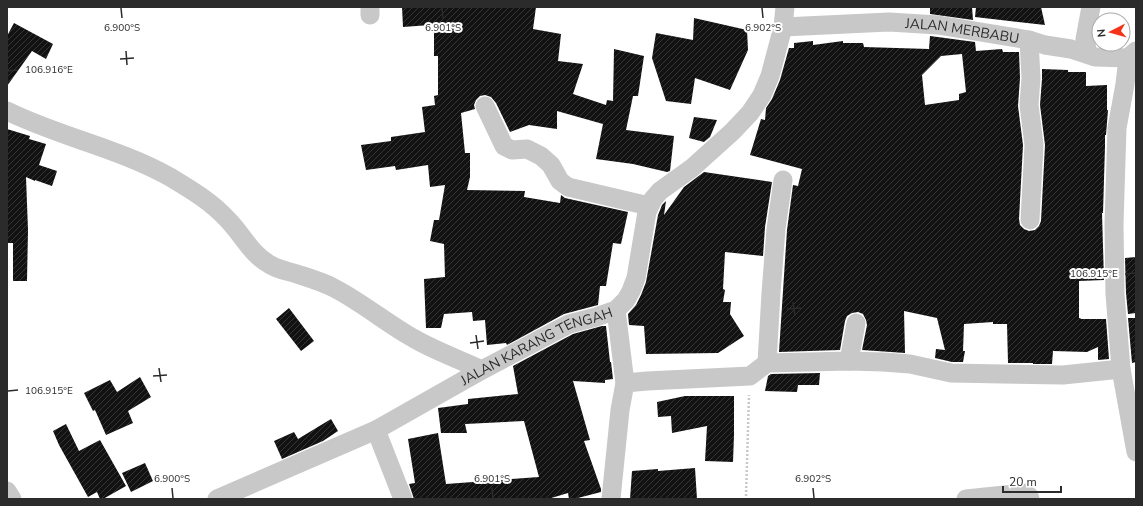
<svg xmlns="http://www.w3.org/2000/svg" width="1143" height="506" viewBox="0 0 1143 506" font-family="'Nunito Sans',sans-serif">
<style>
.building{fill:url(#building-hatch);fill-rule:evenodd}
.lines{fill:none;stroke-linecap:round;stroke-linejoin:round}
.path{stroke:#c8c8c8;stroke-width:2.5;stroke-dasharray:2 2;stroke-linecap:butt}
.minor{stroke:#c8c8c8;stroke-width:19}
.ticks{fill:none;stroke:#2b2b2b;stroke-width:1.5}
.labels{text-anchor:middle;stroke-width:4;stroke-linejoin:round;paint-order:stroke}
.street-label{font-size:14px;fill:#2b2b2b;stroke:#fff}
.ticks-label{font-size:10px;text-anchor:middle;fill:#2b2b2b;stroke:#fff;stroke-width:4;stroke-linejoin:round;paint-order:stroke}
</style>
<defs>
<pattern id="building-hatch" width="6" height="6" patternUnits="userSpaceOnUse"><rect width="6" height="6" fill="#121212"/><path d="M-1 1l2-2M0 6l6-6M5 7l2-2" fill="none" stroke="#353535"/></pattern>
</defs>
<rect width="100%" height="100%" fill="#fff"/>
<g class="building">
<polygon points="402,7 536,7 533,29 561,34 558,61 583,64 573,94 606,105 607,100 613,101 614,49 644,56 638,96 633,96 626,130 674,136 670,171 667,172 633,164 596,159 603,124 557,111 557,129 529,125 510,132 496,103 491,97 485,95 480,96 476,100 474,105 475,109 461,113 465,153 470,153 470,177 467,190 525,191 524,197 560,203 561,195 565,198 628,212 621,244 613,243 606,286 600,286 598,305 564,314 507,345 506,343 487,345 485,320 473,321 472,312 444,314 441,328 426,328 424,279 445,277 444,244 430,241 434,220 439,220 445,185 430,187 428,165 396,170 395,166 366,170 361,145 391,141 391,137 425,132 422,107 435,105 434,96 438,95 438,56 434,56 434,26 430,26 430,25 403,27"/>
<polygon points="930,7 972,7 973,20 930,14"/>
<polygon points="976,7 1041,7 1045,25 975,17"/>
<polygon points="694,18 747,30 748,50 730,90 695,78 691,104 666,101 652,58 656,33 693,40"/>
<polygon points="14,23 53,44 46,59 32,51 7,86 7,36"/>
<path d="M930 36 975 42 976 51 1002 49 1003 52H1019L1020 78 1018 106 1023 145 1019 219 1020 225 1024 229 1029 231 1035 230 1039 226 1041 221 1045 145 1040 105 1042 79V69L1068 70V72H1086V86L1107 85V110H1108L1106 135H1105V146L1103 213H1102L1104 280 1079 281V318H1081L1080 319H1106L1109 359 1098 360V347L1087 352 1053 351 1052 364H1033V363H1008L1007 324H993V322L964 324 963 351H965L963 362H952L935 358 936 349 945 350 937 318 904 311 905 353 862 350 867 325 866 320 863 314 858 312 852 313 847 316 845 321 840 350 779 352 787 230 793 185 798 186 802 169 750 155 761 119 765 120 766 108 772 99 780 80 789 48H794V43L813 41V45L843 41V43H863L864 47 929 49ZM962 54 966 92 959 94V100L925 105 922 75 941 56Z"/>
<polygon points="694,117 717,120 710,137 704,142 689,138"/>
<polygon points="7,129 30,136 29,139 46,144 39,165 57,171 52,186 35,180 35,181 26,177 28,230 27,281 13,281 13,243 7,243"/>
<polygon points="704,172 772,182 765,227 763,256 725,252 723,289 725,290 723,302 731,302 730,314 744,336 718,353 646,354 644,326 629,325 628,314 636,305 641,295 646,282 658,215 662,205 666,201 664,215 684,187"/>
<polygon points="1136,257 1136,313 1128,314 1126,293 1125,258"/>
<polygon points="289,308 314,341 301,351 276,319"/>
<polygon points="1128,318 1136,318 1136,362 1132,363"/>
<polygon points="602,326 606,326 610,362 611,362 613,379 605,380 605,383 573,381 590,440 584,441 601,489 601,492 574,499 569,499 568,493 548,499 414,499 409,484 415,483 408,439 438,433 446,484 539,477 524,421 465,424 467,433 441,433 438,408 468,404 468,399 518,394 513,366 573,334"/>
<polygon points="820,373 819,385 798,385 797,392 765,391 768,376 771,374"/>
<polygon points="140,377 151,397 128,411 133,423 106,435 95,410 93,411 84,393 110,380 117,392"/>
<polygon points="685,396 734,396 734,435 733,462 705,461 707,426 672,433 671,416 658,417 657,402"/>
<polygon points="331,419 338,431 323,441 282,459 274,441 294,432 298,439"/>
<polygon points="66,424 79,451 100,440 126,486 103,499 100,499 97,492 88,497 59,445 53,431"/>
<polygon points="145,463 153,481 131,492 122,473"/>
<polygon points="695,468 697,499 630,499 632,471 658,469 658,471"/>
</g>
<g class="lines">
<polyline class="path" points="746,496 749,395"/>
<g class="minor">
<polyline points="370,15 370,7"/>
<path id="s1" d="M783 27 889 22 938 25 1029 40 1045 45 1071 49 1095 57 1128 58 1136 51"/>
<polyline points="1029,40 1031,78 1029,105 1034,145 1030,220"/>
<polyline points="1088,54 1085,39 1091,7"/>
<polyline points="1128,58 1125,84 1117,128 1114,224 1115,294 1121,369 1136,452"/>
<polyline points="485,106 504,146 512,150 527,149 541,156 551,165 560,181 568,187 649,206"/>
<path d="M7 111C60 137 118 148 170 177 190 189 212 202 228 220 242 234 251 254 269 264 278 270 288 271 297 274 309 278 323 282 334 288 363 303 386 323 413 338 435 351 459 359 482 370"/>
<polyline points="616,310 625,383 647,381 750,376 767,363 849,361 883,362 910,364 951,373 1003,374 1063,375 1121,369"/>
<polyline points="849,361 856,323"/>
<polyline points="767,363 771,293 776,229 783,180"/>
<polyline points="376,430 403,499"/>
<polyline points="7,491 12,499"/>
<path id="s2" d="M217 499 376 430 482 370 569 324 596 317 616 310 626 300 631 291 636 278 647 212 653 199 660 191 692 168 732 132 750 113 762 95 770 76 783 27 785 7"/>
<polyline points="611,499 620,410 625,383"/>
<polyline points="966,499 1023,493 1029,496 1030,499"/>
</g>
</g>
<path class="ticks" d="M121 8 122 18M442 8 443 18M762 8 763 18M126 51 127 65M120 59 134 58M8 71 18 70M1125 274 1135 273M793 302 795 316M787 309 801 308M476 335 478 349M470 343 484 341M159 368 161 382M153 376 167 375M8 391 18 390M172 488 173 498M492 488 493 498M813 488 814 498"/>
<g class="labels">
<g class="street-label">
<text dy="5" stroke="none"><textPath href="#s1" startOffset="180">JALAN MERBABU</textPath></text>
<text dy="5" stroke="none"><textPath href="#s2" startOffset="355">JALAN KARANG TENGAH</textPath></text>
</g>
</g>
<g class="ticks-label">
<text x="122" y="31">6.900°S</text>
<text x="443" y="31">6.901°S</text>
<text x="763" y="31">6.902°S</text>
<text x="49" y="73">106.916°E</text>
<text x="1094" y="277">106.915°E</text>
<text x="49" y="394">106.915°E</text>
<text x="172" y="482">6.900°S</text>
<text x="492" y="482">6.901°S</text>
<text x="813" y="482">6.902°S</text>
</g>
<rect width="1143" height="506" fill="none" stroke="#2b2b2b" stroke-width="16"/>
<g transform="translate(1111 32) rotate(264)"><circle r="19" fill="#ffffff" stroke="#aaaaaa"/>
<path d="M0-3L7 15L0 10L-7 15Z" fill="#f5331a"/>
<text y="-6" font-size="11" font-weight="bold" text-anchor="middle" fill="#2b2b2b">N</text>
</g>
<path d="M1003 486v6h58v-6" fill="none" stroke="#2b2b2b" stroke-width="2"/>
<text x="1009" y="486" font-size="12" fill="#2b2b2b" stroke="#ffffff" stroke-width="3" paint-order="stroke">20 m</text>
</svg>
